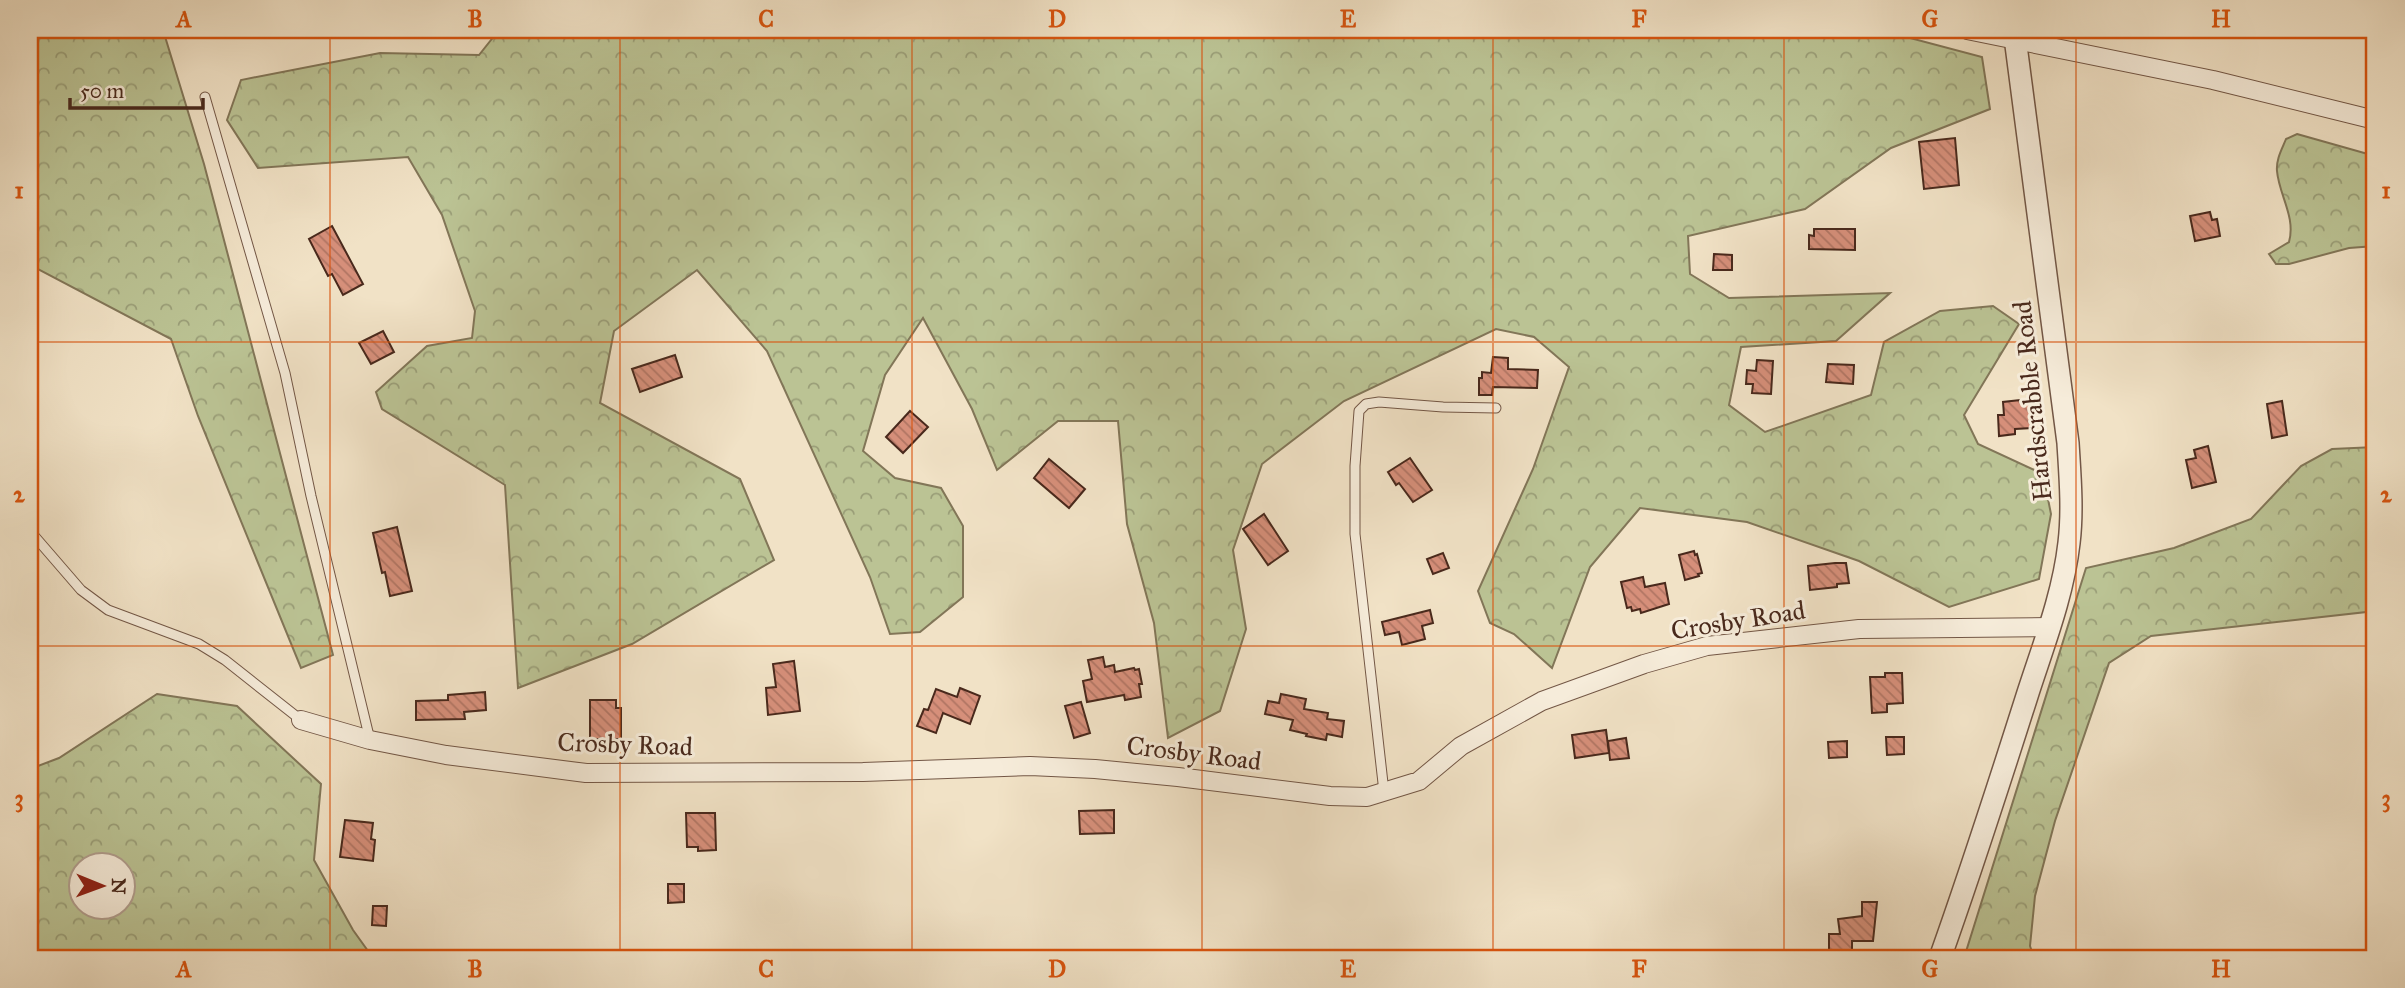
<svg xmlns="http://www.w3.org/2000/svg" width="2405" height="988" viewBox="0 0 2405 988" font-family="'IM FELL Great Primer',serif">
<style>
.forest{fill:url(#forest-crowns);stroke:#827658;stroke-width:2;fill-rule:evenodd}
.building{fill:url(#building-back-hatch);stroke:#49291c;stroke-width:2}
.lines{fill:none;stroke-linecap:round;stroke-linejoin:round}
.service-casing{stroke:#735746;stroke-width:11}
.minor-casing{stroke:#735746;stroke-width:20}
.tertiary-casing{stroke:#735746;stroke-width:24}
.service{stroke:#f6ecda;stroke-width:9}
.minor{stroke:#f6ecda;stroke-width:18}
.tertiary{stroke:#f6ecda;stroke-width:21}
.grid{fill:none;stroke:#d8540e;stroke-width:2;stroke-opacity:0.55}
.labels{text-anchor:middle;stroke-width:6;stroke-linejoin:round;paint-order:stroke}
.street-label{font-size:26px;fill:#49291c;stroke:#f6ecda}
.neatline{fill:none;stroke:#d8540e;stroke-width:2.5}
.grid-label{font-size:23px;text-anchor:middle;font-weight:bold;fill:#d8540e}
</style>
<defs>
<pattern id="forest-crowns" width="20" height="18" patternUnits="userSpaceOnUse" patternTransform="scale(1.75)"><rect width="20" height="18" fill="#bbc394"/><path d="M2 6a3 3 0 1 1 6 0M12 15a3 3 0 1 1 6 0" fill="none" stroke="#9a9e78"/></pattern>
<pattern id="building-back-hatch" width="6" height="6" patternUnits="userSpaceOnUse" patternTransform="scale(1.75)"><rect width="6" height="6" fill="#d68f7a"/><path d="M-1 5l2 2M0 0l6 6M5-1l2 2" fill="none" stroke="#b07563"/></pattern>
</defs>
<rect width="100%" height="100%" fill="#f1e2c6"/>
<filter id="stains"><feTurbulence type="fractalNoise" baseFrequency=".00286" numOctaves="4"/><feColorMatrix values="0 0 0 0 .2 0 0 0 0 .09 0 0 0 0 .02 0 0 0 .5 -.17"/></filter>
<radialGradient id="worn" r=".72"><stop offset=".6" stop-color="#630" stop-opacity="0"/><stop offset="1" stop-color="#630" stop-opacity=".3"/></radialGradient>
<g class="forest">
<polygon points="30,30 163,30 204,164 333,655 301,668 198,416 171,339 30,265"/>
<polygon points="499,30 1880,30 1982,57 1990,109 1891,148 1805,209 1688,236 1690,274 1729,298 1890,293 1836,341 1741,347 1729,405 1765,432 1871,395 1884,342 1940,311 1993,306 2019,324 1964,415 1978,444 2043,474 2051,514 2039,579 1949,607 1859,561 1747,522 1640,508 1590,567 1552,668 1514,634 1490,623 1478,591 1533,469 1569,367 1534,337 1496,329 1344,401 1262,464 1233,550 1246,629 1220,711 1168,738 1154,623 1127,524 1118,421 1058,421 997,470 972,409 923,318 885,375 863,451 895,478 941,488 963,526 963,597 920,632 890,634 870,577 767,351 697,270 614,331 600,403 740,479 774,560 632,644 518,688 505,485 382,409 376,392 427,346 472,338 475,311 442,215 408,157 258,168 227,120 241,80 380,53 479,55"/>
<path d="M2297 134 2375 156V246L2349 248 2289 264H2276L2269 254 2289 242C2296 217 2279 195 2277 171 2276 159 2282 149 2286 139Z"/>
<polygon points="2375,447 2375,611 2151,636 2109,663 2055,821 2035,896 2030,946 2034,958 1964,958 2086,568 2174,548 2251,519 2301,466 2332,449"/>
<path d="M157 694 237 706 321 784 314 860 353 930 373 958H30V769L59 758ZM80 866H122V908H80Z"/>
</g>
<g class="building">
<polygon points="1955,138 1959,185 1924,189 1919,142"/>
<polygon points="2210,212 2212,220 2217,219 2220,236 2195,241 2190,216"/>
<polygon points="332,226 363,284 343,295 332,274 328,276 309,239"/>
<polygon points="1814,229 1855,229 1855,250 1809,249 1809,235 1814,236"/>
<polygon points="1714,254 1732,255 1732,270 1713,270"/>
<polygon points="383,331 394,352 371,364 359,343"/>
<polygon points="675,355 682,377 640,392 632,369"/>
<polygon points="1493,357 1508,358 1508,369 1538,370 1537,388 1493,387 1492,395 1479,395 1479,378 1482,378 1482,372 1491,373"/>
<polygon points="1757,360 1773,361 1771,394 1752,393 1753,384 1746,384 1747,370 1756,371"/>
<polygon points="1828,364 1854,365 1853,384 1826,382"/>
<polygon points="2029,399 2032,428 2015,429 2015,434 1999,436 1998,415 2004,415 2003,402"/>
<polygon points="2282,401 2287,435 2272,438 2267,404"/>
<polygon points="910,411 928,427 903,453 886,437"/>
<polygon points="2208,446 2216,482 2192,488 2186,460 2196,458 2194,450"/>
<polygon points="1410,458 1432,490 1413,502 1399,483 1396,485 1388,472"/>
<polygon points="1049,459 1085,489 1069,508 1034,478"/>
<polygon points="1264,514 1288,551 1268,565 1243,529"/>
<polygon points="397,527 412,591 390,596 385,572 382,573 373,533"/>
<polygon points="1694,551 1695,555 1697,554 1702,573 1698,574 1699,576 1685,580 1679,555"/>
<polygon points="1443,553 1449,568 1433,574 1427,559"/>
<polygon points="1835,563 1846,563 1849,583 1837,584 1837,587 1810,590 1808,566"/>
<polygon points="1643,577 1645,587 1665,583 1669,604 1641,613 1640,609 1632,611 1631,607 1627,608 1621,582"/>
<polygon points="1430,610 1433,623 1422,626 1425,639 1402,645 1399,632 1385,635 1382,622"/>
<polygon points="1103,657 1105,667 1114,665 1115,672 1134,668 1135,670 1139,669 1142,684 1139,684 1141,697 1125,700 1124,695 1087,702 1083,681 1092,679 1088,660"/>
<polygon points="794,661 800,711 768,715 766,688 776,687 773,664"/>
<polygon points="1885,673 1902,673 1903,703 1887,704 1887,712 1872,713 1870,677 1885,677"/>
<polygon points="960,688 980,696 970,724 943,713 936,733 917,726 924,709 928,710 936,689 957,697"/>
<polygon points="485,692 486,710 464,712 465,719 416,720 416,701 448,700 448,695"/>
<polygon points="1281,694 1306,699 1304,709 1328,713 1327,719 1344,721 1342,737 1327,734 1326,740 1306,736 1307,734 1290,730 1293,720 1265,714 1268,701 1279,703"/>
<polygon points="590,700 616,700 616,708 621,708 621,739 590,739"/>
<polygon points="1081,702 1090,733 1074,738 1065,706"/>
<polygon points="1606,730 1609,753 1575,758 1572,735"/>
<polygon points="1886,737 1904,737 1904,754 1887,755"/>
<polygon points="1626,738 1629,758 1610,760 1608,741"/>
<polygon points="1847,741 1847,757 1829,758 1828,742"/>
<polygon points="1114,810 1114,833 1080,834 1079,811"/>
<polygon points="686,813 715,813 716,850 698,851 698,847 687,847"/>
<polygon points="345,820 373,823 371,839 375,840 373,861 340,857"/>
<polygon points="668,884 684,884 684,902 668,903"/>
<polygon points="1862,902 1877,902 1873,941 1852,941 1852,958 1829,958 1829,934 1840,934 1838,919 1862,916"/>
<polygon points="373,906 387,906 386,926 372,925"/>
</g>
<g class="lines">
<g class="service-casing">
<g id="service">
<polyline points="205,97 285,373 311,496 370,740"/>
<polyline points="30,531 81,590 108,610 199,644 225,660 301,720"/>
<polyline points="1384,792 1355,534 1355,466 1359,411 1366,404 1379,402 1443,407 1496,408"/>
</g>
</g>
<g class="minor-casing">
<g id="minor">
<polyline points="1967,30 2213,80 2375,120"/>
<polyline points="301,720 370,740 446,755 586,773 863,772 1030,766 1095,769 1178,777 1330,796 1367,797 1419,781 1461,746 1542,701 1644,664 1707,646 1859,629 2049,627"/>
</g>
</g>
<g class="tertiary-casing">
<path id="tertiary" d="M1940 958C1971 871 1999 784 2027 696 2043 646 2063 596 2069 543 2073 510 2070 476 2068 443L2014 30"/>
</g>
<use href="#service" class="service"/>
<use href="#minor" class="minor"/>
<use href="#tertiary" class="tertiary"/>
</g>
<path class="grid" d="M330 30V958M620 30V958M912 30V958M1202 30V958M1493 30V958M1784 30V958M2076 30V958M30 342H2375M30 646H2375"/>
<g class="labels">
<g class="street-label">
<text transform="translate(2032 401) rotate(-96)" y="9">Hardscrabble Road</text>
<text transform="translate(1738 620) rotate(-9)" y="9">Crosby Road</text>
<text transform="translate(625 744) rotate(2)" y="9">Crosby Road</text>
<text transform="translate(1194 753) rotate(7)" y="9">Crosby Road</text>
</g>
</g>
<rect width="2405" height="988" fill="none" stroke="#f1e2c6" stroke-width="77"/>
<g transform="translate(102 886) rotate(91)"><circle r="33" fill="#f6ecda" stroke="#b19e8e" stroke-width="2"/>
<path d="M0-5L12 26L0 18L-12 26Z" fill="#8f2418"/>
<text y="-10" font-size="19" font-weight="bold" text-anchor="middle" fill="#49291c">N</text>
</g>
<path d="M70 98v10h133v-10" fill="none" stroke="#49291c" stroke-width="3.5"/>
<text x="80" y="98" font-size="21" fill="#49291c" stroke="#f6ecda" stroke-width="5" paint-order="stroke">50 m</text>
<rect x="38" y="38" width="2328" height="912" class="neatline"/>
<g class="grid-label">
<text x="184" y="27">A</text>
<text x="475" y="27">B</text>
<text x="766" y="27">C</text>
<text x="1057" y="27">D</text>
<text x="1348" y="27">E</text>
<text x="1639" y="27">F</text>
<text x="1930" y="27">G</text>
<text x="2221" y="27">H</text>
<text x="19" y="198">1</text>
<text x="2386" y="198">1</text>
<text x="19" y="502">2</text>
<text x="2386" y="502">2</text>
<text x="19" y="806">3</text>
<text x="2386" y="806">3</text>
<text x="184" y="977">A</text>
<text x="475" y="977">B</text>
<text x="766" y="977">C</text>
<text x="1057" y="977">D</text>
<text x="1348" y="977">E</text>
<text x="1639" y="977">F</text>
<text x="1930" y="977">G</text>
<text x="2221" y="977">H</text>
</g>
<rect width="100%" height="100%" filter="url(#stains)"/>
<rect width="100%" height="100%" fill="url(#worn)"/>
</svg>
